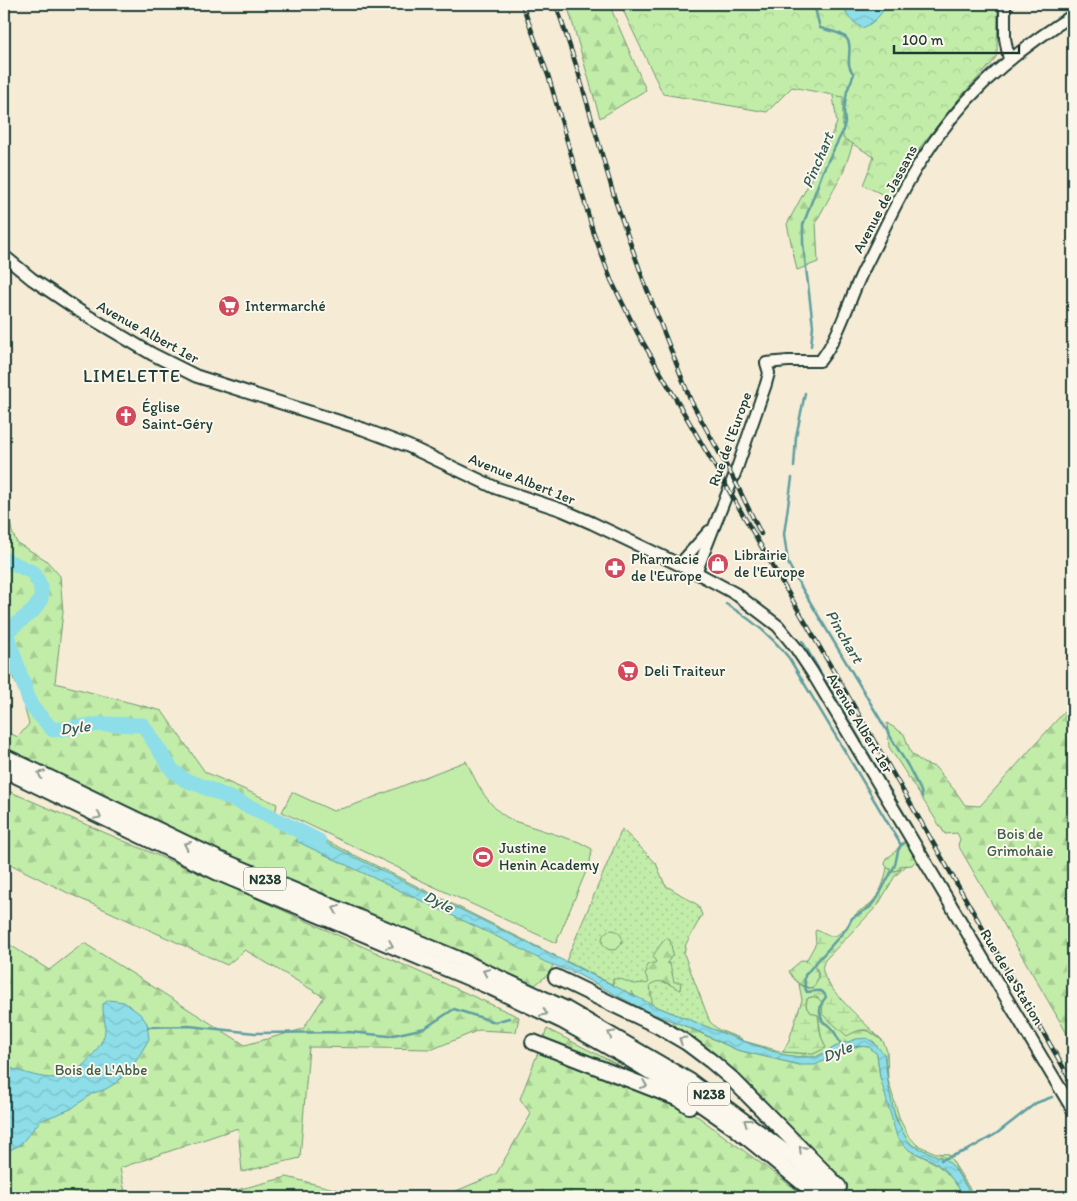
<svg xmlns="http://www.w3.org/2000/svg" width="1077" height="1201" viewBox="0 0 1077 1201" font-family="Itim,sans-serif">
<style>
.grass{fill:url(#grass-dots);stroke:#70956e}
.forest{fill:url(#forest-firs);stroke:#70956e}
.wetland{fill:url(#wetland-marsh);stroke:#70956e}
.park{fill:url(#park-crowns);stroke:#70956e}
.garden{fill:#c2eda9;stroke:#70956e}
.water{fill:url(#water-waves);stroke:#619ea0}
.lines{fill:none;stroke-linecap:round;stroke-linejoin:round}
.stream{stroke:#619ea0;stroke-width:2.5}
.river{stroke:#8ddee8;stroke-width:15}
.tertiary-casing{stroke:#1f3d34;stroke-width:14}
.secondary-casing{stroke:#1f3d34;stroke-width:15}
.trunk-casing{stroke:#1f3d34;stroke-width:18}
.tertiary{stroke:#fbf7ec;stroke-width:10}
.secondary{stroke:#fbf7ec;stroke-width:11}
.trunk{stroke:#fbf7ec;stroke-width:14}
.rail-casing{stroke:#1f3d34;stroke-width:4.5}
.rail{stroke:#fbf7ec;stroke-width:2.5;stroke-dasharray:8;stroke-linecap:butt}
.oneway{stroke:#8d9a90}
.labels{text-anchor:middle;stroke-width:4;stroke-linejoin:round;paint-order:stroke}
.shield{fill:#fbf7ec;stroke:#61756b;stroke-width:1}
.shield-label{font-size:14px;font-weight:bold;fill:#1f3d34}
.street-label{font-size:15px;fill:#1f3d34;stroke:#fbf7ec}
.poi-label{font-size:15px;fill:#1f3d34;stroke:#fbf7ec;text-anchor:start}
.park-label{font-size:15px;fill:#40604b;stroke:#fbf7ec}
.water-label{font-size:16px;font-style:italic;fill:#355d58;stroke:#fbf7ec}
.quarter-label{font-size:18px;letter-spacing:1px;fill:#1f3d34;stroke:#fbf7ec}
</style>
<defs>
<pattern id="grass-dots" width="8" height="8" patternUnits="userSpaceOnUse" patternTransform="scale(1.25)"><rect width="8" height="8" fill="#c2eda9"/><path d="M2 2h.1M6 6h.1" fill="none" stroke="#a6cc92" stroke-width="1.8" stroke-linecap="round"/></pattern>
<pattern id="forest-firs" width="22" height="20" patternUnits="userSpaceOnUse" patternTransform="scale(1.25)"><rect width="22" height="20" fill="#c2eda9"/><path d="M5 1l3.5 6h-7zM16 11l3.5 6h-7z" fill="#a6cc92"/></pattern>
<pattern id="wetland-marsh" width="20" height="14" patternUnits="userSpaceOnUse" patternTransform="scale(1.25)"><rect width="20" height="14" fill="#c2eda9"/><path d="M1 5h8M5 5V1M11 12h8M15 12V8" fill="none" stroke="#a6cc92"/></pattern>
<pattern id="park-crowns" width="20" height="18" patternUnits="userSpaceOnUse" patternTransform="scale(1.25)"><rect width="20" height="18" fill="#c2eda9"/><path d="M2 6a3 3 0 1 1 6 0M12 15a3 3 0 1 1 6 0" fill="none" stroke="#a6cc92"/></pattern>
<pattern id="water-waves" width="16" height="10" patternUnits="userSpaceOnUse" patternTransform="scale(1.25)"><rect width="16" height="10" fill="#8ddee8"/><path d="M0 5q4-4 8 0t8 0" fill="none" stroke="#79bfc8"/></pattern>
</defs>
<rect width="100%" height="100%" fill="#f6ecd6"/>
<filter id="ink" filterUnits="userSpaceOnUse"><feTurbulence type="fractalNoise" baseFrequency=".02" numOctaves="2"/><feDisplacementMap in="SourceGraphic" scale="10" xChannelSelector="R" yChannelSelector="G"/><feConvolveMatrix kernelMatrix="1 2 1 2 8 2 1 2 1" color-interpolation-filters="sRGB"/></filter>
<g filter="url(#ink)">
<polygon class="grass" points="622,829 656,863 665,885 698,905 702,915 686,944 684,954 710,1022 719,1030 742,1039 740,1040 655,1006 566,961"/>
<g class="forest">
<polygon points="567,4 609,4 646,90 600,118"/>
<polygon points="827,4 863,114 843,173 816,222 818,262 797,270 787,224 807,187 837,123 832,89"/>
<path d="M4 489 12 532 17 543 46 560 60 576 63 612 55 683 162 711 205 772 277 804 275 815 556 956 550 973 535 985C442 941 346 907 252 866 168 830 86 787 4 747V731L18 737 29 724 20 692 4 659Z"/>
<polygon points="1073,702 1073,1044 958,845 960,839 957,833 945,834 889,747 887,723 904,734 911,753 923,763 935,767 956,792 965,805 980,806"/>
<polygon points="4,789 251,896 519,1017 516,1032 479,1030 433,1049 309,1047 300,1158 242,1172 238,1128 120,1168 126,1197 4,1197 4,941 49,970 84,943 245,1045 303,1029 324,997 245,950 227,965 70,894 4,861"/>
<path d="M904 841 910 846 916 860 912 865 902 866 900 870C893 872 890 870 885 865L886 858C896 854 897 847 904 841Z"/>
<path d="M665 939 670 940 673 954 667 963 670 964 674 982H681L680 990C670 985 660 977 650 985L652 1001 649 1005 635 998 632 991 630 995 612 988 613 979C624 978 625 982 634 984 639 984 642 982 647 984L649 982 645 974 647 971 646 967 648 964H653L656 962 653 957C654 953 662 943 665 939Z"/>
<path d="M802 960C818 961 822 976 813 988 802 988 793 980 789 971Z"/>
<path d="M814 996 819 998 823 1004 859 1030 869 1031 883 1041 887 1051 888 1080 900 1120 908 1135 917 1145 936 1153 948 1154 975 1197H973L957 1171 946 1160 912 1145 906 1138 895 1117 889 1089 885 1058 874 1042 837 1046 816 1057H800L784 1055 740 1040 783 1052 813 1054 825 1048 821 1036 818 1015C809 1013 803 1008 808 998Z"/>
<path d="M674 1021 737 1050 800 1065 832 1057 839 1051 859 1046 869 1047 877 1054 880 1077 909 1150C937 1163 948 1169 964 1197H855L732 1075 668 1027Z"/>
<polygon points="547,1029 650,1081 806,1197 442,1197 496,1174 531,1114 520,1099"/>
<polygon points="287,1177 346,1192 350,1197 210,1197"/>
</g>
<path class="wetland" d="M907 865 895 876 878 905 825 960C822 966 822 969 824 975 829 991 869 1027 883 1041 867 1029 865 1026 847 1036L822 1014 823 1004C819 998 816 995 808 998 803 1008 809 1013 818 1015L821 1036 826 1048 813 1054 783 1052 789 1040 802 1000 799 984 808 988H813C818 982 819 976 817 969L806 961 816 943 815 932 816 930C822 932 828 937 834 936 844 933 850 921 856 914 860 910 865 908 869 905 880 895 885 881 887 867 890 871 895 871 900 870L901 866Z"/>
<polygon class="park" points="620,4 998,4 997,55 993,62 961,96 921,146 892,199 863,185 874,157 843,138 843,97 792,87 767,112 663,94"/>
<g class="garden">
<path d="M466 761C478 785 488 809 514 821L579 842 592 849 590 862 556 943 411 876 405 871 282 812 292 792 333 811 354 805Z"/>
<circle cx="612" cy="940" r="10"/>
</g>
<g class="water">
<path d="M849 4H887C882 14 872 25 862 28L851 20 846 13Z"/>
<polygon points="302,831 655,1006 740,1040 784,1055 800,1057 816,1057 837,1046 856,1039 867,1038 874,1043 884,1054 889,1089 895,1117 906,1138 912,1145 946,1160 952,1165 973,1197 964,1197 956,1184 945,1170 933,1161 909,1150 897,1137 880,1077 877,1054 869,1047 859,1046 839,1051 832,1057 815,1065 800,1065 737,1050 693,1029 648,1012 575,973 545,962 508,942 296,841"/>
<path d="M109 1000 124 1002 140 1014 147 1023 149 1039 133 1066 116 1083 104 1090 93 1093 71 1109 40 1121 20 1145 4 1153V1066C37 1076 63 1090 90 1058 96 1051 104 1041 105 1031 106 1022 102 1013 103 1004Z"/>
</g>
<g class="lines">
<g class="stream">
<path d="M811 346 813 326 803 243V225L823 171 842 133 845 123 844 110 847 91 854 74C851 71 849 68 849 63 848 55 853 42 844 36 838 32 827 30 820 28L814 4"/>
<polyline points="794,467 796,437 805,393"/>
<polyline points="792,478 784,534 788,563 797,580 908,766 921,791 922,797"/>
<path d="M726 604C751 619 771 635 789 658L901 845"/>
<polyline points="802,641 913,829"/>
<polyline points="148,1027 189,1026 255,1033 349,1032 389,1036 425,1028 454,1009 495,1022 509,1018"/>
<path d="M842 1047C838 1038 833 1026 823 1022 818 1013 819 1005 826 997 822 987 815 992 807 992 803 986 805 981 805 975L847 928 852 918 869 908 878 897 895 865 898 851 901 845 905 843"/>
<polyline points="941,1160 968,1150 996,1134 1036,1103 1052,1097"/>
</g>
<polyline class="river" points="4,559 34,573 41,587 41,599 33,611 6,632 31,706 53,730 102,724 143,725 172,770 185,780 202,786 264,813 319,841"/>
<g class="tertiary-casing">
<g id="tertiary">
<polyline points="1005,4 1005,38 1009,60"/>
<polyline points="679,565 709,531"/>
<path d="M696 573 736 471 766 384 769 373 766 363 788 361H820C841 334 849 299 864 269 882 234 898 197 919 164 960 98 1008 56 1073 15"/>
</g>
</g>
<g class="secondary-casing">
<polyline id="secondary" points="4,256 32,279 81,312 152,354 196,376 363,429 408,446 496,488 562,510 592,523 699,574 736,594 778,626 796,648 812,672 1073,1110"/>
</g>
<g class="trunk-casing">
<g id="trunk">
<polyline points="4,756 221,860 456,958 566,1009 690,1081 795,1159 839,1197"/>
<polyline points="4,770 216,872 490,987 562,1021 624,1056 683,1092 735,1128 820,1197"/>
<polyline points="556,977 658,1026 687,1043 711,1061 731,1078 839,1187"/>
<polyline points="533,1042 679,1099 689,1106"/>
</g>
</g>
<use href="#tertiary" class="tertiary"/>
<use href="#secondary" class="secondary"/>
<use href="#trunk" class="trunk"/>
<g class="rail-casing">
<g id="rail">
<polyline points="522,4 549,78 593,231 611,280 637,332 1073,1084"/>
<polyline points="556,4 577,68 616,203 646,287 691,401 738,487 761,534"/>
</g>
</g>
<use href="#rail" class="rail"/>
</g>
<defs><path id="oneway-chevron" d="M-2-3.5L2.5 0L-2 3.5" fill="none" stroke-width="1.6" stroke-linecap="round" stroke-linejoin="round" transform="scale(1.25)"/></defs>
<g class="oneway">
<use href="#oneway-chevron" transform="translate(41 774) rotate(-154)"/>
<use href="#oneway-chevron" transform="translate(98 816) rotate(26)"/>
<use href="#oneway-chevron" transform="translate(187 845) rotate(-155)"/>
<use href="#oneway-chevron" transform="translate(336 909) rotate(-158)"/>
<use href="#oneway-chevron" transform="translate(390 945) rotate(22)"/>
<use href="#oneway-chevron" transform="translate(486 972) rotate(-156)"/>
<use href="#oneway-chevron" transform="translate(544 1013) rotate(26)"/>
<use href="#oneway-chevron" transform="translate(611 1034) rotate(-151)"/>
<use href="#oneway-chevron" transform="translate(682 1040) rotate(-148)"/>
<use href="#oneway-chevron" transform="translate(644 1085) rotate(21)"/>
<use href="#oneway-chevron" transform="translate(747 1122) rotate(-143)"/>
<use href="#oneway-chevron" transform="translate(802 1149) rotate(-135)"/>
</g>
</g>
<defs>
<g id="supermarket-disc" transform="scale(1.125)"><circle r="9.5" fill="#d1495b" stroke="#fbf7ec"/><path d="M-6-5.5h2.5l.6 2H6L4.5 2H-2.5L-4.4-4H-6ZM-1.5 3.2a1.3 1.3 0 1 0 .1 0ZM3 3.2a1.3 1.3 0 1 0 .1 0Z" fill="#fff"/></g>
<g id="church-disc" transform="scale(1.125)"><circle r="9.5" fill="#d1495b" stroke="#fbf7ec"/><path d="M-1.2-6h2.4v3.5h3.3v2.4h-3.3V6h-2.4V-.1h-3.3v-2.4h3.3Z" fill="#fff"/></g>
<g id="shop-disc" transform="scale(1.125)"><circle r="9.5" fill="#d1495b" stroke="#fbf7ec"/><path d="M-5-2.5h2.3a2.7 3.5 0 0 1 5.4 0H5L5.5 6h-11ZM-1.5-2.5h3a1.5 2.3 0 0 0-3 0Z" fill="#fff"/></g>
<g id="pharmacy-disc" transform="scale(1.125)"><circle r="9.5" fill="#d1495b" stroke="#fbf7ec"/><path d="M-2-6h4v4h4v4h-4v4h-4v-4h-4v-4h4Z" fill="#fff"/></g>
<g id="stadium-disc" transform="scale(1.125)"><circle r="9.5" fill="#d1495b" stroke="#fbf7ec"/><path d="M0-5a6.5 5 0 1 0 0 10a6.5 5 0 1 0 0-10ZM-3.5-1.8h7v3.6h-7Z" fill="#fff"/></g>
</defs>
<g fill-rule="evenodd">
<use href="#supermarket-disc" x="229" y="306"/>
<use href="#church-disc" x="126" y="416"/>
<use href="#shop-disc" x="718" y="564"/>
<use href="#pharmacy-disc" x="615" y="568"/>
<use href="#supermarket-disc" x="628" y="671"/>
<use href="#stadium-disc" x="483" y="857"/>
</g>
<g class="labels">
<g class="shield">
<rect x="244" y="867.5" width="42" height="23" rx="4"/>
<rect x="688" y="1082.5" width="42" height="23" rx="4"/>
</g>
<g class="shield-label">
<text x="265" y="884">N238</text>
<text x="709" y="1099">N238</text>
</g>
<g class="street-label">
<text transform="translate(885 199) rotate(-62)" y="5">Avenue de Jassans</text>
<text transform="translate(148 332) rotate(29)" y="5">Avenue Albert 1er</text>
<text transform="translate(730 439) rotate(-70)" y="5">Rue de l'Europe</text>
<text transform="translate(522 479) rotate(22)" y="5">Avenue Albert 1er</text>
<text transform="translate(860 723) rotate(59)" y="5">Avenue Albert 1er</text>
<text transform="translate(1012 977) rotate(59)" y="5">Rue de la Station</text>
</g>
<g class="poi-label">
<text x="245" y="311">Intermarché</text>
<text x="142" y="412">Église<tspan x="142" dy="17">Saint-Géry</tspan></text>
<text x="734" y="560">Librairie<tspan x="734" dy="17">de l'Europe</tspan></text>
<text x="631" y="564">Pharmacie<tspan x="631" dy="17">de l'Europe</tspan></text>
<text x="644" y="676">Deli Traiteur</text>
<text x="499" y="853">Justine<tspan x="499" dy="17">Henin Academy</tspan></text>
</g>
<g class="park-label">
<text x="1020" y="839">Bois de<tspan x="1020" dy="17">Grimohaie</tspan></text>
<text x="101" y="1075">Bois de L'Abbe</text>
</g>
<g class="water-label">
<text transform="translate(817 160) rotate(-67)" y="6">Pinchart</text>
<text transform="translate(845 636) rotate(60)" y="6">Pinchart</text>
<text transform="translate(75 727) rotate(-7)" y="6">Dyle</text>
<text transform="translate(439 901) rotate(27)" y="6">Dyle</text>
<text transform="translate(837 1051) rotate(-22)" y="6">Dyle</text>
</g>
<g class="quarter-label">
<text x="132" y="382">LIMELETTE</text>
</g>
</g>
<rect width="1077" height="1201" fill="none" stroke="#fbf7ec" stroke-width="20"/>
<rect x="10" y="10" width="1057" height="1181" fill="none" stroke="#1f3d34" stroke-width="2" filter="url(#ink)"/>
<path d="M894 45v8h125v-8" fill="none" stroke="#1f3d34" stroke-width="2.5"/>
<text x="902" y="45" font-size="15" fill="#1f3d34" stroke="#fbf7ec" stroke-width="4" paint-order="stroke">100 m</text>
</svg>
